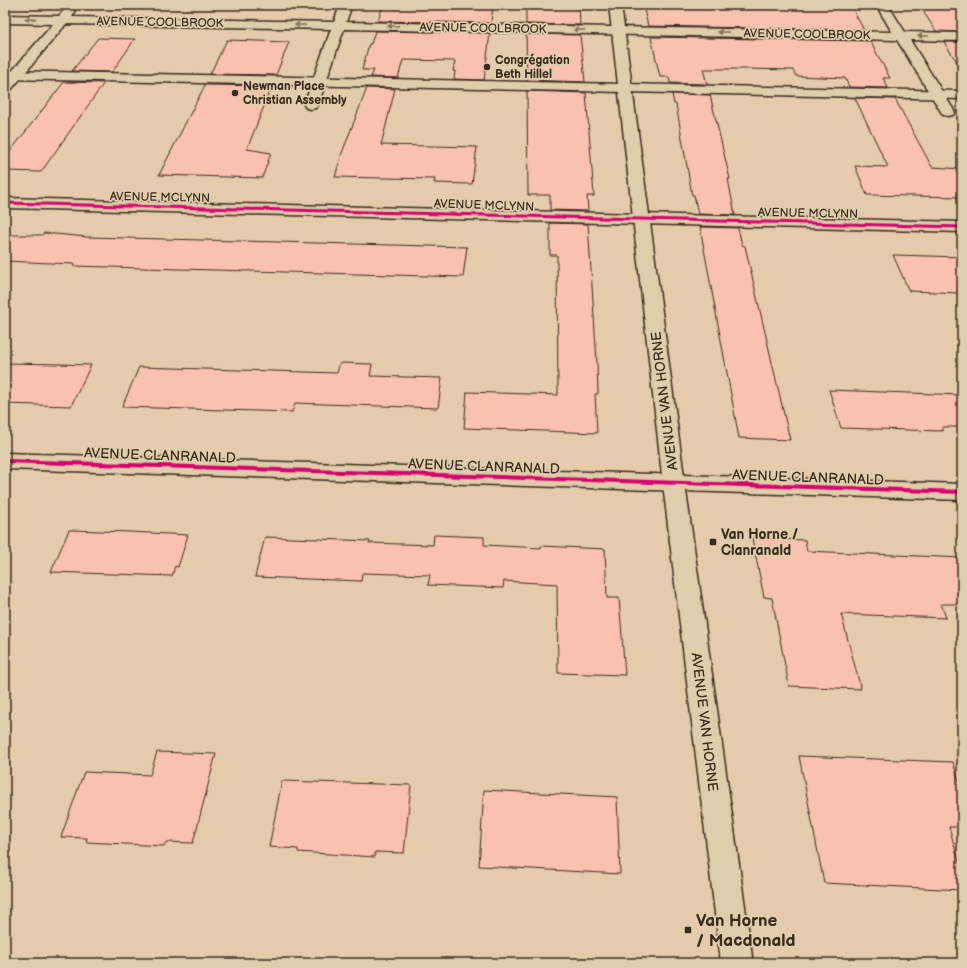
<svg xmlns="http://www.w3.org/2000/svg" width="967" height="968" viewBox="0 0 967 968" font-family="'Balsamiq Sans',sans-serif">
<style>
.building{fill:#fac1af;stroke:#3b2a1e}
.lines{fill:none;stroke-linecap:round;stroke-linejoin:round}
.lane-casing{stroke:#3b2a1e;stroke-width:3}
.street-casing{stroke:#3b2a1e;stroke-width:3}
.secondary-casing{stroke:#3b2a1e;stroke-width:3}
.lane{fill:#dfcdab;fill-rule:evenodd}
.street{fill:#dfcdab;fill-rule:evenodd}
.secondary{fill:#dfcdab;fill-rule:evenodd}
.cycleway-far1-casing{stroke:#dfcdab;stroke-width:5}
.cycleway-casing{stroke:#dfcdab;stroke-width:6}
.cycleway-far1{stroke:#d6006c;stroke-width:3}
.cycleway{stroke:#d6006c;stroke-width:4}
.oneway{fill:#85735d}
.poi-dot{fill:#3b2a1e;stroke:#dfcdab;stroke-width:1.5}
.labels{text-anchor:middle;stroke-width:3.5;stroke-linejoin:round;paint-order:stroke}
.far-street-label{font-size:12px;fill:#3b2a1e;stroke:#dfcdab}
.far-poi-label{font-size:12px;font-weight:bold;fill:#3b2a1e;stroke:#dfcdab;text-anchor:start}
.street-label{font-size:14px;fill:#3b2a1e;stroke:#dfcdab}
.poi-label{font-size:14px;font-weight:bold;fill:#3b2a1e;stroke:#dfcdab;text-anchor:start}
.near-poi-label{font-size:17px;font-weight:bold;fill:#3b2a1e;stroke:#dfcdab;text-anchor:start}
</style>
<rect width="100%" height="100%" fill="#e4cbac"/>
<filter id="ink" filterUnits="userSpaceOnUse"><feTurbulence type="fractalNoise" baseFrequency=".025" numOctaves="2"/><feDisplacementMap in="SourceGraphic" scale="8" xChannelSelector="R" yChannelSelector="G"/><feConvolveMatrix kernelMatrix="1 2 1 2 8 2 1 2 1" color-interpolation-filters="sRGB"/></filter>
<g filter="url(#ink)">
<g class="building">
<polygon points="383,5 493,5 491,23 378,21"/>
<polygon points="526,5 579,5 580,25 526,24"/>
<polygon points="643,5 850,5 864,30 648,26"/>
<polygon points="919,5 962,5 962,32 936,31"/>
<polygon points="375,31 490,33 484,80 454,79 455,71 453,71 455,61 403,60 398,78 371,77 374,70 362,70 369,44 371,44"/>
<polygon points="526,34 580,35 585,82 527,80"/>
<polygon points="651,37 870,41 890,78 883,78 888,88 849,87 845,78 796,76 793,70 747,69 703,69 707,84 670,83 669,77 660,77"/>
<polygon points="98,38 135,39 112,72 72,71"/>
<polygon points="227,40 289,42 276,75 210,74"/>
<polygon points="944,42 962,42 962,70"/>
<polygon points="64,82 104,83 41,172 5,171 5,158"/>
<polygon points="205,85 272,86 247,149 271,153 262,178 159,175"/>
<polygon points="367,88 395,89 381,145 477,147 472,184 434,183 435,179 335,177 342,153"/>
<polygon points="527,91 586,93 594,196 587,196 588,211 550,210 550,195 528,195"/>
<polygon points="672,94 710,95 730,179 728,179 735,215 698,214 694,195 692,195 676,104 674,104"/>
<polygon points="855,98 895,99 932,167 962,169 962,197 867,195 855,166 888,167"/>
<polygon points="550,223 588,224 597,363 598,394 595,394 597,433 464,428 467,392 558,395 557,255 550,255"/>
<polygon points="700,227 738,228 742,245 745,246 790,440 739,438"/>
<polygon points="44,233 87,237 467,247 463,277 73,266 74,264 5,261 5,235 42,235"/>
<polygon points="893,255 962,257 962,293 909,291"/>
<polygon points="5,363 59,364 91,365 71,406 5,404"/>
<polygon points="340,363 372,364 370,376 442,378 438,408 295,403 292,412 122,407 139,367 337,373"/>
<polygon points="829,390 962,395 962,427 942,427 943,431 841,428"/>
<polygon points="69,530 130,532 188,535 178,567 175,566 172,576 51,572"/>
<polygon points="434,535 484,537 484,545 541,548 541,546 605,549 607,598 619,598 625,675 558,673 557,584 504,581 503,588 428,585 430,575 362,573 361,581 255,577 265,537 370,541 369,543 433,545"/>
<polygon points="752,538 805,540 807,551 962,558 962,604 941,604 946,618 841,614 861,689 789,686 772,598 764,597"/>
<polygon points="157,752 216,754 193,843 166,842 164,846 86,842 87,838 61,837 84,772 150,775"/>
<polygon points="799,756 953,762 962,791 962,827 949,827 962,872 962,890 824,883"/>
<polygon points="282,781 411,785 404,853 375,852 375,857 298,852 298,849 269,847"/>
<polygon points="484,790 617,797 620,874 479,866"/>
</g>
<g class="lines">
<g class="lane-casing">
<polygon id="lane" points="5,71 962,91 962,99 5,79"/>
</g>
<g class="street-casing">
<g id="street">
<path d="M340 5H352L346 22 892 32 876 5H888L905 32 962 33V41L910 40 955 112 953 115 948 116 943 115 897 40 344 29 318 105 316 108 311 109 306 108 304 105 331 29 66 24 10 91 5 92V79L53 24 5 23V15L59 16C63 11 66 8 73 9L75 12 72 17 334 22Z"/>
<polygon points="5,198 962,222 962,232 5,208"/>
<polygon points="5,453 962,484 962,500 5,469"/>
</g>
</g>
<g class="secondary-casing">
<polygon id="secondary" points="609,5 621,5 685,484 753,963 721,963 663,484"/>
</g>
<use href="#lane" class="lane"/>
<use href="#street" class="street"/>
<use href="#secondary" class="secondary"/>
<g class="cycleway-far1-casing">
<polyline id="cycleway-far1" points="5,203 962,227"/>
</g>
<g class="cycleway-casing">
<polyline id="cycleway" points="5,461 962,492"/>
</g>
<use href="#cycleway-far1" class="cycleway-far1"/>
<use href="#cycleway" class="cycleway"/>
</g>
<defs><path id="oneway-solid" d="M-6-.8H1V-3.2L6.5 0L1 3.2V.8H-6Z"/></defs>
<g class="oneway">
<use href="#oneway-solid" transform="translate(30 19) rotate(-179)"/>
<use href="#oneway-solid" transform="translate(300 25) rotate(-179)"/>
<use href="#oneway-solid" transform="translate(393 26) rotate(-179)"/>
<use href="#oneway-solid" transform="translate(579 30) rotate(-179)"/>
<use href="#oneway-solid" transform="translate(723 32) rotate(-179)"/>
<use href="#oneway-solid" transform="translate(923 36) rotate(-179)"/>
</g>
</g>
<g class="poi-dot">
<circle cx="487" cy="67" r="4"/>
<circle cx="235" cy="93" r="4"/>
<rect x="709" y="538" width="8" height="8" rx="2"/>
<rect x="684" y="926" width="8" height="8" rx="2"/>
</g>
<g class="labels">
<g class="far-street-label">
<text transform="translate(160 22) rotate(1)" y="4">AVENUE COOLBROOK</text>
<text transform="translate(483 28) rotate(1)" y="4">AVENUE COOLBROOK</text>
<text transform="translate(807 34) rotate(1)" y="4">AVENUE COOLBROOK</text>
<text transform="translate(160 197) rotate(1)" y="4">AVENUE MCLYNN</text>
<text transform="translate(484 205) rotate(2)" y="4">AVENUE MCLYNN</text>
<text transform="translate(808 213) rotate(1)" y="4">AVENUE MCLYNN</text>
</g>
<g class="far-poi-label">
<text x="495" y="64">Congrégation<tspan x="495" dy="14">Beth Hillel</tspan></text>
<text x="243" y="90">Newman Place<tspan x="243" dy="14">Christian Assembly</tspan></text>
</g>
<g class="street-label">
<text transform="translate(664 401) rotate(-97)" y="5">AVENUE VAN HORNE</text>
<text transform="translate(160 455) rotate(2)" y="5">AVENUE CLANRANALD</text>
<text transform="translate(484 466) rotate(2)" y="5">AVENUE CLANRANALD</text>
<text transform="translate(808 477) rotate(2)" y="5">AVENUE CLANRANALD</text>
<text transform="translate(705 722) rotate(83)" y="5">AVENUE VAN HORNE</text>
</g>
<g class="poi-label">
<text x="721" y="539">Van Horne /<tspan x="721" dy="16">Clanranald</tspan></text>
</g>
<g class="near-poi-label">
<text x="696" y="926">Van Horne<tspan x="696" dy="20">/ Macdonald</tspan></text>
</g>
</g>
<rect width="967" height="968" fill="none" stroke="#dfcdab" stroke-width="20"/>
<rect x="10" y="10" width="947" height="948" fill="none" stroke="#3b2a1e" stroke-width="1.5" filter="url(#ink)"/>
</svg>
